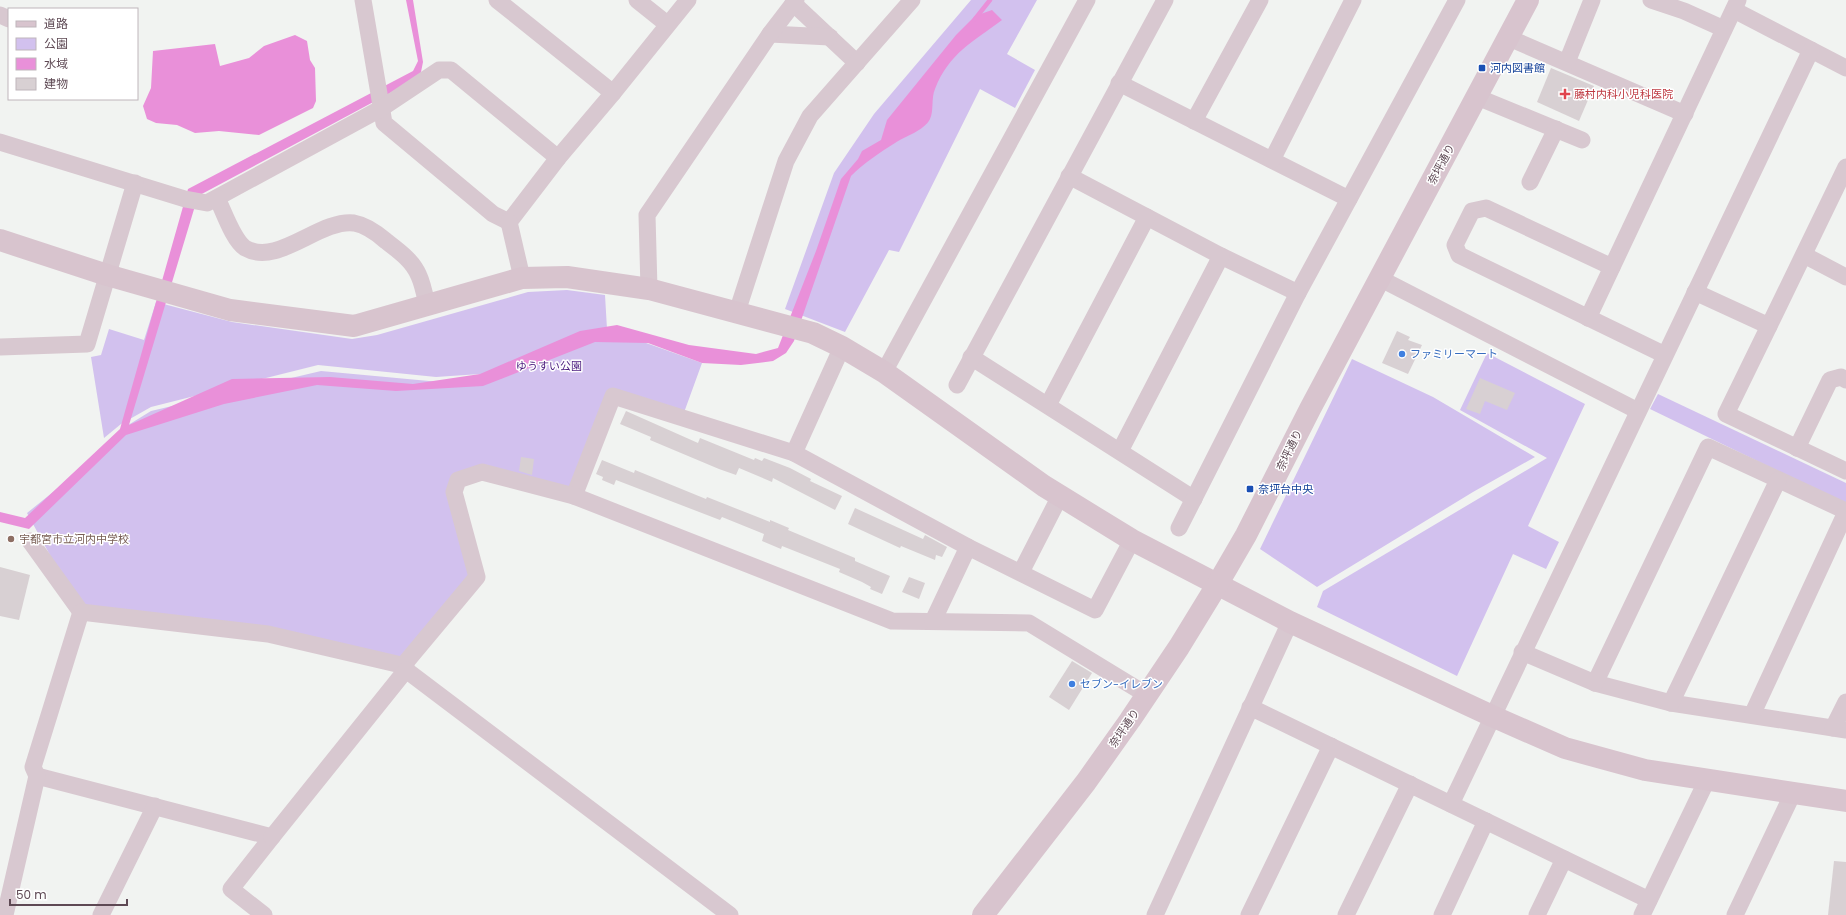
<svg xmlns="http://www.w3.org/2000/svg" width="1846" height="915" viewBox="0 0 1846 915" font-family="Poppins,'Noto Sans JP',sans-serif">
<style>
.green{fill:#d2c1ee}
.water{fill:#e990d9}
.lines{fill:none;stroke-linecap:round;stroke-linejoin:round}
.stream{stroke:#e990d9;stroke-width:4.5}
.building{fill:#d8d0d3}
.street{stroke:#d8c8d0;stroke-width:17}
.secondary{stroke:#d8c4ce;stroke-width:22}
.transit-dot{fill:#1a4fb4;stroke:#fff;stroke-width:1.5}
.health-dot{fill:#e0444e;stroke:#fff;stroke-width:1.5}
.shop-dot{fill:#3f7fe0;stroke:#fff;stroke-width:1.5}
.education-dot{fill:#8d6e63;stroke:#fff;stroke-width:1.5}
.labels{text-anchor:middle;stroke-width:3;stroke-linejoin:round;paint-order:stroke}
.transit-label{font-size:11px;fill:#164399;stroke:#fff;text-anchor:start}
.health-label{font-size:11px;fill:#be3a42;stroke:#fff;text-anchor:start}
.street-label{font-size:11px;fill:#5e4954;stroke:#fff}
.shop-label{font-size:11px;fill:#366cbe;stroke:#fff;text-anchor:start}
.park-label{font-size:11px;fill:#4a1b7e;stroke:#fff}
.education-label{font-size:11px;fill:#785e54;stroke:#fff;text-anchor:start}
</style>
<rect width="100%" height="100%" fill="#f1f3f1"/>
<g class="green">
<polygon points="971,0 1037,0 1007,54 1035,70 1015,108 980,89 899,252 889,250 845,332 785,309 834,173 874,114"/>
<polygon points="567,290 605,295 607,329 702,363 682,418 613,396 574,496 494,476 458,480 477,577 406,662 268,634 81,612 27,513 83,468 125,427 151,411 321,371 483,386 480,374 436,377 318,365 151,407 121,424 104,438 91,357 101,355 109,329 144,340 156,302 232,322 352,339 377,335 528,292"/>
<polygon points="1487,353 1585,404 1528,526 1559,542 1546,569 1513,554 1457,676 1317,607 1323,591 1547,458 1460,410"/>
<polygon points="1352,359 1433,397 1535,457 1473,492 1317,587 1260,549"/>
<polygon points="1658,394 1846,483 1846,504 1650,409"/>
</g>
<g class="water">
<path d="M406 0H413L423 62 420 77 198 196 129 425 232 379 330 377 413 384 480 374 580 331 617 325 689 345 756 354 778 348 816 251 841 179 858 159 862 151 881 140 887 120 956 35 975 16 992 10 1002 20C973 42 949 53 935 89 931 98 934 111 930 119 924 131 905 136 895 143 879 153 864 163 851 176L794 341 786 353 773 361 741 365 702 363 648 343 595 342 483 386 396 391 317 385 224 404 126 435 29 529 0 522V512L25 518 120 429 188 189 413 71 418 61Z"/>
<polygon points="295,35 307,41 310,60 315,68 316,101 313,108 259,135 219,131 195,133 177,125 156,123 147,119 143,106 151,88 153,51 215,44 220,66 249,58 264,46"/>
</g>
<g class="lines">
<polyline class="stream" points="975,19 990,0"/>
</g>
<g class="building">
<polygon points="1551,68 1594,86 1579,121 1537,102"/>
<polygon points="1397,331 1410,337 1408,340 1422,345 1408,374 1382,363"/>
<polygon points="1480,378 1515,393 1507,410 1485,401 1480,414 1466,409"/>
<polygon points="626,411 698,443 700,438 754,460 755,458 762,461 764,458 790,468 811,479 810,481 842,496 835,510 773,478 772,482 739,468 736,475 719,469 650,440 651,437 620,424"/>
<polygon points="521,457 534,459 532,475 519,471"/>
<polygon points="602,460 634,473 635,470 706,499 707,497 770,522 770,520 789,528 788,530 855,558 855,561 890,576 882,594 870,589 871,587 862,582 839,572 840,569 782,546 781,549 762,541 764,534 722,517 720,520 616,480 614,485 602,480 603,477 596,474"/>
<polygon points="855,508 923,539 925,535 947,547 942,557 936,555 935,560 901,546 900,548 848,524"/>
<polygon points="0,567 30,575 19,620 0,616"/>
<polygon points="909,577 925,583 919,599 902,592"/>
<polygon points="1072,661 1092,673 1069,710 1049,697"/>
<polygon points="1834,861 1846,862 1846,915 1828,915"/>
</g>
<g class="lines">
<g class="street">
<polyline points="363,0 384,123 493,214 509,222"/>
<polyline points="497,0 613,93"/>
<polyline points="637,0 667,24"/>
<polyline points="1651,0 1684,11 1724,29"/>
<polyline points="793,3 857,63"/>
<polyline points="1734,10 1846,68"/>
<polyline points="0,15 9,19"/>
<polyline points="770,34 830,37"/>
<polyline points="1509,38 1685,114"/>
<polyline points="1567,62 1592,0"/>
<polyline points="1119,83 1349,199"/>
<polyline points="1477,97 1582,140"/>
<polyline points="1194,121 1260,0"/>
<polyline points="0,142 185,199 207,203 382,108 439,70 451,70 558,158"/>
<polyline points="1272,160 1353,0"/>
<polyline points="1069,176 1221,256 1298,293"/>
<polyline points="1530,182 1556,129"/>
<path d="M217 198C224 212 233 240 245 248 278 267 319 219 354 223 365 225 378 234 386 241 399 251 413 261 419 276 423 285 425 296 427 305"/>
<polyline points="509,222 558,158 613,93 688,0"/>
<polyline points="509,222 522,278"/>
<polyline points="1804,255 1846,277"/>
<polyline points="1612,267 1486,208 1472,211 1455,245 1459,255 1665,355"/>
<polyline points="1381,279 1638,411"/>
<polyline points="649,289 647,215 770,34 796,0"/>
<polyline points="1695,292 1769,326 1846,167"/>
<polyline points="737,312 786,161 810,116 912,0"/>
<polyline points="1588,318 1738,0"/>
<polyline points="1769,326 1726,414 1846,471"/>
<polyline points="0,347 87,344 135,183"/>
<polyline points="971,357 1194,499"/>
<polyline points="884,372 1087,0"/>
<polyline points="957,385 1165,0"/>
<polyline points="1048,405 1147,217"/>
<polyline points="1797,448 1830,380 1841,377 1846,380"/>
<polyline points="1120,451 1221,256"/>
<polyline points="794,453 842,347"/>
<polyline points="574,496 613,396 794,453 968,547 1095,610 1132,540"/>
<polyline points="1179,528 1298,293 1457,0"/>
<polyline points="30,541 81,612 268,634 397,664 406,670 406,662 477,577 454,492 458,480 482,472 574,496 892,621 1029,623 1147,695"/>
<polyline points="1021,572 1060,496"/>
<polyline points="933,621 968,547"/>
<polyline points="1522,652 1595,683 1671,703 1846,730"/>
<polyline points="1595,683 1708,447 1846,511"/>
<polyline points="1671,703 1778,480"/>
<polyline points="1250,707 1649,900"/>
<polyline points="1752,715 1846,512"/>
<polyline points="1833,728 1846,702"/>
<polyline points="37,776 272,837 231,889 264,915"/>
<polyline points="1451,804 1811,50"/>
<polyline points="272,837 406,670 730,915"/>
<polyline points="5,915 37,776 33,767 81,612"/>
<polyline points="101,915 155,806"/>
<polyline points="1155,915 1290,622"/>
<polyline points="1249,915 1331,746"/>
<polyline points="1346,915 1410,784"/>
<polyline points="1442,915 1486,821"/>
<polyline points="1537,915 1564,859"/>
<polyline points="1642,915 1707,780"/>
<polyline points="1735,915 1793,793"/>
</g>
<g class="secondary">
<polyline points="0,240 107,275 230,310 354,326 522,278 567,277 649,289 813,333 842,347 884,372 1044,486 1132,540 1290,622 1492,716 1565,748 1645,770 1846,801"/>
<polyline points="983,915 1086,782 1130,720 1179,647 1217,585 1246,535 1310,409 1528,0"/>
</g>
</g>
<g class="transit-dot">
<rect x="1478" y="64" width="8" height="8" rx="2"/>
<rect x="1246" y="485" width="8" height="8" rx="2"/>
</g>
<path class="health-dot" d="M1563 88h4v4h4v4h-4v4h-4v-4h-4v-4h4z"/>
<g class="shop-dot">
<circle cx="1402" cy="354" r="4"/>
<circle cx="1072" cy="684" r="4"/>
</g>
<circle class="education-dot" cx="11" cy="539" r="4"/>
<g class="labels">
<g class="transit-label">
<text x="1490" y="72">河内図書館</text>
<text x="1258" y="493">奈坪台中央</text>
</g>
<g class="health-label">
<text x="1574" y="98">藤村内科小児科医院</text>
</g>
<g class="street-label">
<text transform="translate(1441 164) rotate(-62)" y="4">奈坪通り</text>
<text transform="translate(1289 450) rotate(-64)" y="4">奈坪通り</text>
<text transform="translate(1124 728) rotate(-55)" y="4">奈坪通り</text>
</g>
<g class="shop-label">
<text x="1410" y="358">ファミリーマート</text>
<text x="1080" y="688">セブン-イレブン</text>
</g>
<g class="park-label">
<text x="549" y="370">ゆうすい公園</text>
</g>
<g class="education-label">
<text x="19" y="543">宇都宮市立河内中学校</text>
</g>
</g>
<rect x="8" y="8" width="130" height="92" fill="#ffffff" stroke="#bfb6bb"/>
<rect x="16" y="21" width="20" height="6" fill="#d8c4ce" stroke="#bfb6bb"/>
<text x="44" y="28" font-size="12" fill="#5e4954">道路</text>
<rect x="16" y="38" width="20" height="12" fill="#d2c1ee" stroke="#bfb6bb"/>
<text x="44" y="48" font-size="12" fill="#5e4954">公園</text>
<rect x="16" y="58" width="20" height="12" fill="#e990d9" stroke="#bfb6bb"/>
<text x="44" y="68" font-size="12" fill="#5e4954">水域</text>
<rect x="16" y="78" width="20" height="12" fill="#d8d0d3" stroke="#bfb6bb"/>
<text x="44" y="88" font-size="12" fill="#5e4954">建物</text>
<path d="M10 899v6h117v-6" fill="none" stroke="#5e4954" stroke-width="2"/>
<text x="16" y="899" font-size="12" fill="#5e4954" stroke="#ffffff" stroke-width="3" paint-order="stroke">50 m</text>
</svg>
